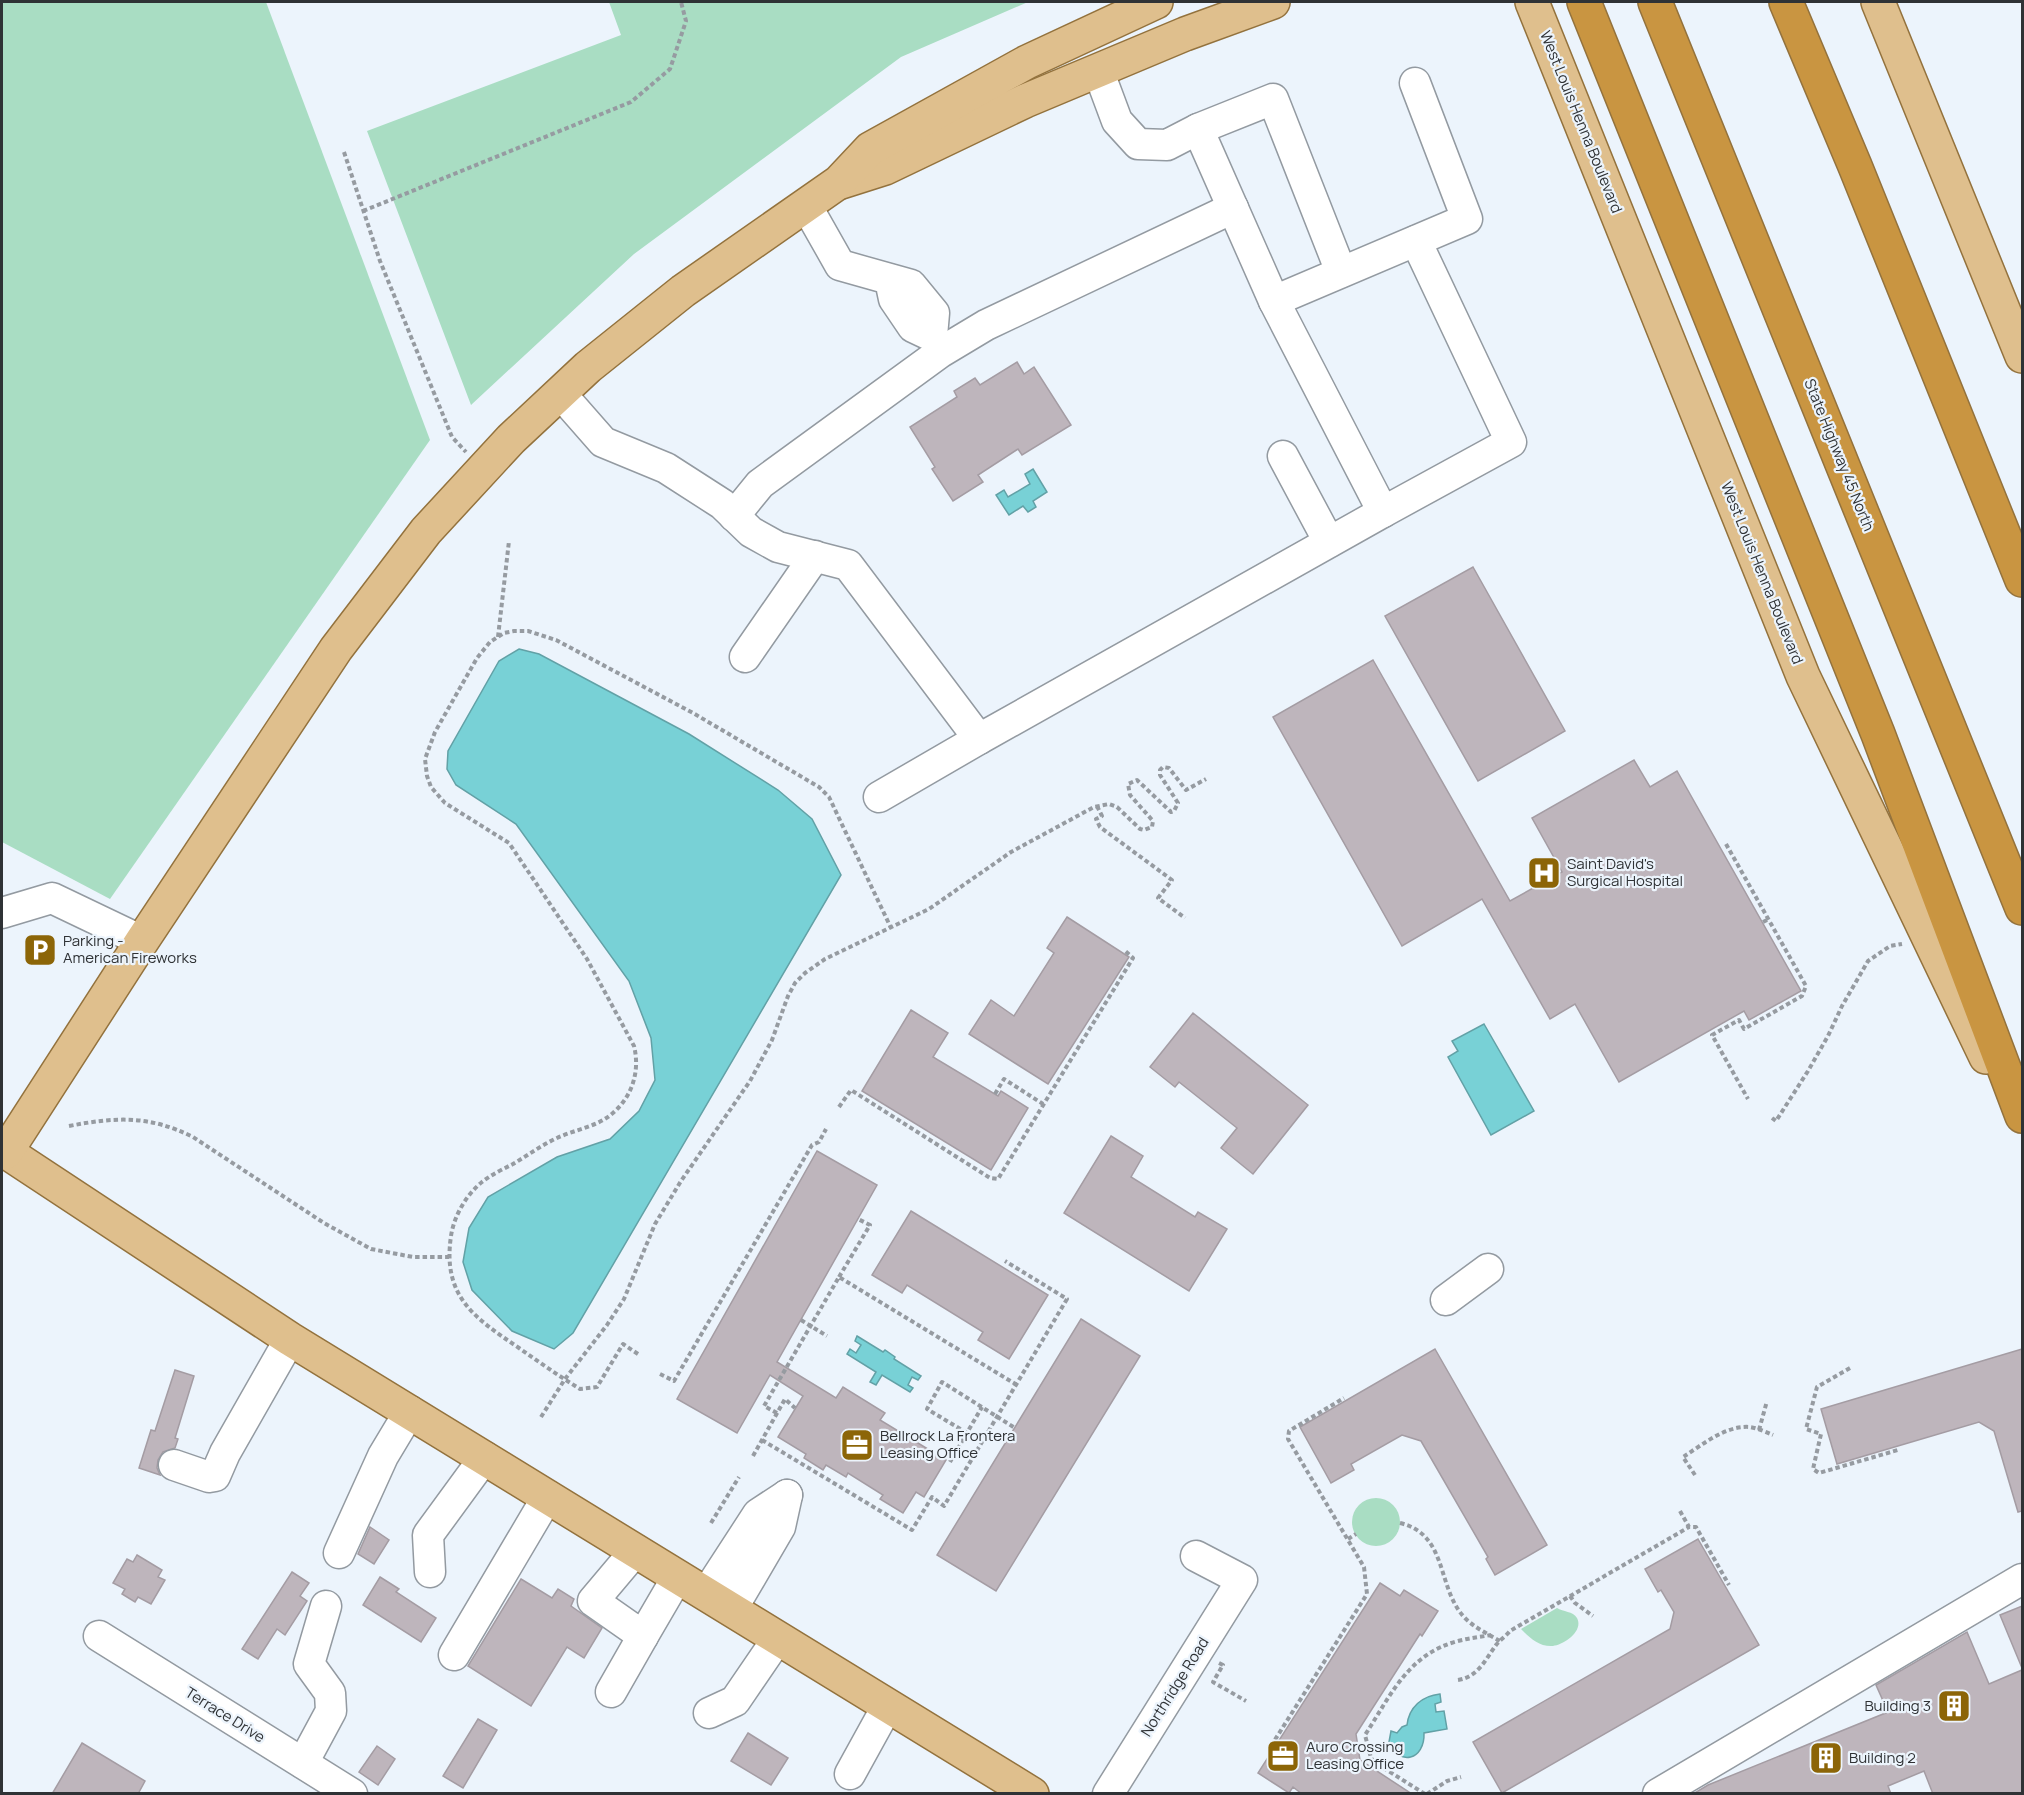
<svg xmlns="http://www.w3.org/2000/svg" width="2024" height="1795" viewBox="0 0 2024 1795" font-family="Manrope,sans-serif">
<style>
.green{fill:#a9ddc3}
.water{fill:#78d1d6;stroke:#62a1a6;stroke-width:1.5}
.building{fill:#beb5bc;stroke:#a49ca3;stroke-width:1.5}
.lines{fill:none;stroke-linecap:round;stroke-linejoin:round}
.minor-casing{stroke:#939aa1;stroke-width:33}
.major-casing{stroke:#93723d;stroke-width:36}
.highway-casing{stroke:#93723d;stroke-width:36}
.path{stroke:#969ba1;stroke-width:4;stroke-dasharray:4.5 3;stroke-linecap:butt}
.minor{stroke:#fff;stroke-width:30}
.major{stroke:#dfbf8d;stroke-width:33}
.highway{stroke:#c99541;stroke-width:33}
.labels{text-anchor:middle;stroke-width:4.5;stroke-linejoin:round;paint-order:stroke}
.street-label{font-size:15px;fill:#2f3235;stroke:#ecf4fc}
.poi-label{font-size:15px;fill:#2f3235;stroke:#ecf4fc;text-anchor:start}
</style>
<rect width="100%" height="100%" fill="#ecf4fc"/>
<g class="green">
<polygon points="2,2 266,2 430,440 110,899 2,842"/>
<polygon points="609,2 1028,2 901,57 634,254 471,405 367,131 621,35"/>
<circle cx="1376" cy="1522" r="24"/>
<path d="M1557 1608C1563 1612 1573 1611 1577 1618 1584 1631 1564 1645 1553 1646 1539 1647 1530 1638 1521 1629Z"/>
</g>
<g class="water">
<polygon points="1033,469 1047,492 1033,501 1036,507 1028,512 1023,506 1009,515 996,495 1004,490 1008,497 1030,484 1025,474"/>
<polygon points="519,649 539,654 689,734 778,790 812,819 841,875 573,1333 554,1349 512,1331 472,1290 463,1262 469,1228 488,1197 557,1157 610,1139 639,1111 655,1080 651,1038 629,981 516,824 456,785 447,769 448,751 499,661"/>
<polygon points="1484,1024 1534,1111 1491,1135 1448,1057 1458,1051 1452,1041"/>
<polygon points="857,1336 883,1352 885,1350 895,1357 894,1359 921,1376 918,1380 912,1377 908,1385 913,1388 910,1392 882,1375 876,1385 870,1382 876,1372 847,1354 850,1349 856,1353 861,1345 855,1341"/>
<path d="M1440 1694 1441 1702 1435 1704 1436 1712 1444 1711 1447 1729 1424 1733C1425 1760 1399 1767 1389 1742L1391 1731 1397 1733 1402 1727 1407 1725C1409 1707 1422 1696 1440 1694Z"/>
</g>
<g class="building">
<polygon points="1017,362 1024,374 1034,367 1071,425 1022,455 1018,449 978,475 983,482 953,501 932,469 935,467 910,427 957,397 954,391 975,378 980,385"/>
<polygon points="1473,567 1565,731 1478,781 1385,616"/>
<polygon points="1373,660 1510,901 1562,872 1532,818 1634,760 1650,787 1677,771 1801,991 1749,1020 1744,1011 1619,1082 1575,1004 1550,1019 1482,899 1402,946 1273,717"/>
<polygon points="1067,917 1129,957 1048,1084 969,1034 991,1000 1014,1016 1054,953 1047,948"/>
<polygon points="911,1010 948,1033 933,1057 998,1096 1001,1091 1028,1108 991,1170 862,1091"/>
<polygon points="1193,1013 1308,1105 1253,1174 1221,1148 1237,1128 1179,1082 1175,1087 1150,1067"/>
<polygon points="1111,1136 1143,1156 1131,1177 1195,1217 1198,1212 1227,1229 1189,1291 1064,1213"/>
<polygon points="817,1151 877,1185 777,1362 836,1398 843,1387 885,1413 880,1420 946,1460 924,1497 916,1492 903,1513 880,1499 883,1495 848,1473 846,1477 826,1465 823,1470 804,1458 806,1454 778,1437 803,1396 770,1375 737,1433 677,1399"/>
<polygon points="911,1211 1048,1295 1009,1359 978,1340 983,1332 907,1285 902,1293 872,1275"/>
<polygon points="1081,1319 1140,1356 996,1591 937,1555"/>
<polygon points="1435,1349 1547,1545 1495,1575 1486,1559 1488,1557 1421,1441 1402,1435 1351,1464 1354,1470 1331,1483 1300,1427"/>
<polygon points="2022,1349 2022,1511 2018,1512 1994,1431 1979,1422 1837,1464 1821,1409"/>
<polygon points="175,1370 194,1376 175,1438 178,1439 175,1448 163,1452 158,1460 157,1468 160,1475 139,1468 151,1430 155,1431"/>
<polygon points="370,1527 389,1540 374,1564 358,1554"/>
<polygon points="1698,1539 1759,1645 1502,1793 1473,1742 1670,1629 1674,1612 1661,1590 1658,1592 1645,1569"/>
<polygon points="137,1555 162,1570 158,1577 165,1580 151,1604 138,1597 135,1602 122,1594 125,1589 113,1583 127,1559 133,1562"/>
<polygon points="292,1572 309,1583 300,1596 307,1601 285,1635 277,1629 258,1659 242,1649"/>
<polygon points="380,1577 399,1589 396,1592 436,1618 421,1642 363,1605"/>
<polygon points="521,1579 552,1598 558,1589 574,1599 571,1606 602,1628 584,1658 567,1647 531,1706 468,1666"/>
<polygon points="1380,1583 1400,1596 1404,1590 1438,1611 1422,1636 1420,1634 1356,1734 1360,1760 1412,1794 1302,1794 1293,1787 1289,1793 1258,1773"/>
<polygon points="2022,1606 2022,1668 2000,1615"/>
<polygon points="1967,1632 1989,1684 2022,1670 2022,1794 1933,1794 1924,1771 1888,1786 1891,1794 1693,1794 1708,1785 1888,1712 1876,1685"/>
<polygon points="478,1719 497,1730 463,1788 443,1776"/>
<polygon points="748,1733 788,1758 771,1785 731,1761"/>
<polygon points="82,1743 145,1781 138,1794 52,1794"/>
<polygon points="377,1746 395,1759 378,1785 359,1772"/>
</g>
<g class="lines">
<g class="minor-casing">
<g id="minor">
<polyline points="1098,70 1117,121 1138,144 1167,145 1198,129"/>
<polyline points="806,205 840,265 911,285 934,313 932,336 913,327 894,299 890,280"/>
<polyline points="1274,301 1198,129 1273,99 1341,272"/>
<polyline points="560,393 603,442 666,468 722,504 751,532 778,547 848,565 979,739 1383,512 1274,301 1467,219 1415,83"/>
<polyline points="1283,456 1329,542"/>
<polyline points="1383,512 1511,442 1416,241"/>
<polyline points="734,516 760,484 941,352 986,325 1233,208"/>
<polyline points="745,657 815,556"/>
<polyline points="879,797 979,739"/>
<polyline points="2,913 52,898 142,941"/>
<polyline points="1446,1300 1488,1269"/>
<polyline points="174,1465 209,1477 215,1476 225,1453 290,1339"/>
<polyline points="636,1550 593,1601 643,1636 678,1576"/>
<polyline points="339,1553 383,1456 410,1411"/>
<polyline points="430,1572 428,1535 485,1457"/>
<polyline points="706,1594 758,1514 787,1495"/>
<polyline points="732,1609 780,1527 787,1495"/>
<polyline points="99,1636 352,1794"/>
<polyline points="454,1655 548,1496"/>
<polyline points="611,1692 643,1636"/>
<polyline points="709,1713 735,1701 778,1638"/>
<polyline points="303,1763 331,1711 330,1693 309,1664 326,1606"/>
<polyline points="850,1774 888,1705"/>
<polyline points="1108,1794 1242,1580 1196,1556"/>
<polyline points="1658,1794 2022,1579"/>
</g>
</g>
<g class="major-casing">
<g id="major">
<polyline points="1532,2 1803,676 1986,1057"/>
<polyline points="1878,2 2022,356"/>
<polyline points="841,182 885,168 1025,101 1185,34 1273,2"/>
<polyline points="2,1149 290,1339 1032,1794"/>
<polyline points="6,1152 142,941 336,649 426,531 511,439 588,367 683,291 839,182 870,149 1027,62 1156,2"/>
</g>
</g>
<g class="highway-casing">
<g id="highway">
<polyline points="1584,2 1878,734 2022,1116"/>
<polyline points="1655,2 2022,908"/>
<polyline points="1786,2 1855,166 2022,580"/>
</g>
</g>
<g class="path">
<polyline points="344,152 380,261 452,437 466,452"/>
<polyline points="363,211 631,102 670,69 686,21 681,2"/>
<polyline points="498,637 509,541"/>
<polyline points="1097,806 1102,816 1096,819 1100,827 1172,880 1158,898 1185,918"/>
<polyline points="1726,844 1806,986 1802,996 1744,1029 1739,1020 1712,1035 1748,1099"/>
<polyline points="1763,922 1769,919"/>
<polyline points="995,1094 1004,1079 1043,1104"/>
<polyline points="839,1107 851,1090 990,1178 998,1179 1133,958 1124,950"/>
<polyline points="1772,1118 1776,1121 1808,1071 1828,1036 1842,1006 1868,961 1890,946 1902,944"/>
<path d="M69 1126C116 1117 149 1115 193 1137L324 1223 371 1249 413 1257H449"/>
<polyline points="839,1277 870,1225 858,1219"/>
<polyline points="801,1320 827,1336"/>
<path d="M638 1354 623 1344 597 1387 580 1389C559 1376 539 1362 519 1348 475 1318 442 1297 451 1236 454 1216 466 1195 482 1182 491 1175 503 1169 513 1164 528 1155 542 1145 557 1138 576 1129 598 1127 614 1112 633 1095 640 1070 634 1046L587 959 509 843 445 803 431 787 427 776 425 759 435 732 477 658 490 642 504 633 514 631H528L556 640 693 713 819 787 829 797 891 928"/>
<polyline points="1850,1368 1817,1387 1806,1429 1821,1434 1813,1469 1819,1473 1898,1450"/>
<polyline points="660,1374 674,1381 812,1145 819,1142 826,1129"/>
<polyline points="777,1413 764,1406 839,1277 1017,1385"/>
<polyline points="541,1417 565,1379 607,1325 624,1299 655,1224 681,1181 750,1081 772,1040 788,996 795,983 805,973 825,959 929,909 1011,852 1094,807 1109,804 1117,807 1140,829 1144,830 1152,827 1153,821 1130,795 1128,784 1137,780 1171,812 1174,811 1178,803 1160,775 1160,770 1163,767 1169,768 1186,790 1206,779"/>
<polyline points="1759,1430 1767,1401"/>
<polyline points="967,1433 927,1409 942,1382 1015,1428"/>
<polyline points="762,1440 912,1530 932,1497 944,1506 1067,1299 1005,1261"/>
<polyline points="753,1456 785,1399 795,1408"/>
<polyline points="950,1462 982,1407"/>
<path d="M1695 1475 1683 1457C1702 1445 1726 1425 1750 1427 1757 1428 1766 1432 1773 1435"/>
<polyline points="1680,1511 1689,1527 1696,1527 1729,1585"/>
<polyline points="711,1523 739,1477"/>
<path d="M1400 1523C1449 1535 1436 1588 1465 1618 1475 1628 1488 1634 1500 1641"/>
<polyline points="1348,1539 1356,1534"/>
<polyline points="1570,1596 1575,1603 1593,1616"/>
<polyline points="1219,1663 1223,1665 1213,1682 1246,1701"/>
<path d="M1458 1680C1478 1677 1486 1659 1496 1645 1500 1640 1506 1636 1510 1631L1689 1527"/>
<polyline points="1271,1746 1367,1594 1364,1567 1288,1439 1289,1431 1344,1398"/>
<path d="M1425 1794 1374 1762 1371 1758 1365 1735C1391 1695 1408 1654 1458 1641 1469 1638 1480 1637 1491 1635"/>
<polyline points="1427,1794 1447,1781 1461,1777"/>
</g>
<use href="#minor" class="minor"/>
<use href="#major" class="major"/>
<use href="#highway" class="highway"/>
</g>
<defs>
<g id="hospital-square" transform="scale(1.725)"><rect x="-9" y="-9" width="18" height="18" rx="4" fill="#8c6507" stroke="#ecf4fc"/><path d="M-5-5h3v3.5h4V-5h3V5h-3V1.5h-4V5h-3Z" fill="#fff"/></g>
<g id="parking-square" transform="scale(1.725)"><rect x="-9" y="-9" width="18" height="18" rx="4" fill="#8c6507" stroke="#ecf4fc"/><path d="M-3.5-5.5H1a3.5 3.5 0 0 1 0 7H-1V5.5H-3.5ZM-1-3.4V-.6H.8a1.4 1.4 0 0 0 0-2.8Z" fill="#fff"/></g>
<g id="office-square" transform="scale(1.725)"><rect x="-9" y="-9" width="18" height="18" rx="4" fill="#8c6507" stroke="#ecf4fc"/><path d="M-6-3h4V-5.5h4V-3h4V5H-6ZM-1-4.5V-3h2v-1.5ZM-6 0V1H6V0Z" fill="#fff"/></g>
<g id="building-square" transform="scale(1.725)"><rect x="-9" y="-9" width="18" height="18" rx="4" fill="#8c6507" stroke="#ecf4fc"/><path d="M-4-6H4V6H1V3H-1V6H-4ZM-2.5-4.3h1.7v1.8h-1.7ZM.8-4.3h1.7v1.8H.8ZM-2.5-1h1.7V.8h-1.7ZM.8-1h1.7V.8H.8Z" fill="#fff"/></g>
</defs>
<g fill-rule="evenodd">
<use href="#hospital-square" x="1544" y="873"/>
<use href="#parking-square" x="40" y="950"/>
<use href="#office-square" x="857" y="1445"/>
<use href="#building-square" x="1954" y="1706"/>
<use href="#office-square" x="1283" y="1756"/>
<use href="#building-square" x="1826" y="1758"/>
</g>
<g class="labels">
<g class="street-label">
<text transform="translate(1581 122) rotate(68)" y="5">West Louis Henna Boulevard</text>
<text transform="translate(1839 455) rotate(68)" y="5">State Highway 45 North</text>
<text transform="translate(1762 573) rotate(68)" y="5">West Louis Henna Boulevard</text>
<text transform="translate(1175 1687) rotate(-58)" y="5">Northridge Road</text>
<text transform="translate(225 1715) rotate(32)" y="5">Terrace Drive</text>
</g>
<g class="poi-label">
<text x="1567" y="869">Saint David's<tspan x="1567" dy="17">Surgical Hospital</tspan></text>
<text x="63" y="946">Parking -<tspan x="63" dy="17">American Fireworks</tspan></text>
<text x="880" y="1441">Bellrock La Frontera<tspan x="880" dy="17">Leasing Office</tspan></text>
<text x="1931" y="1711" text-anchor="end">Building 3</text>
<text x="1306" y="1752">Auro Crossing<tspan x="1306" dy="17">Leasing Office</tspan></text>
<text x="1849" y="1763">Building 2</text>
</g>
</g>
<rect width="2024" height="1795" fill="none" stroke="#2f3235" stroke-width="6"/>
</svg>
